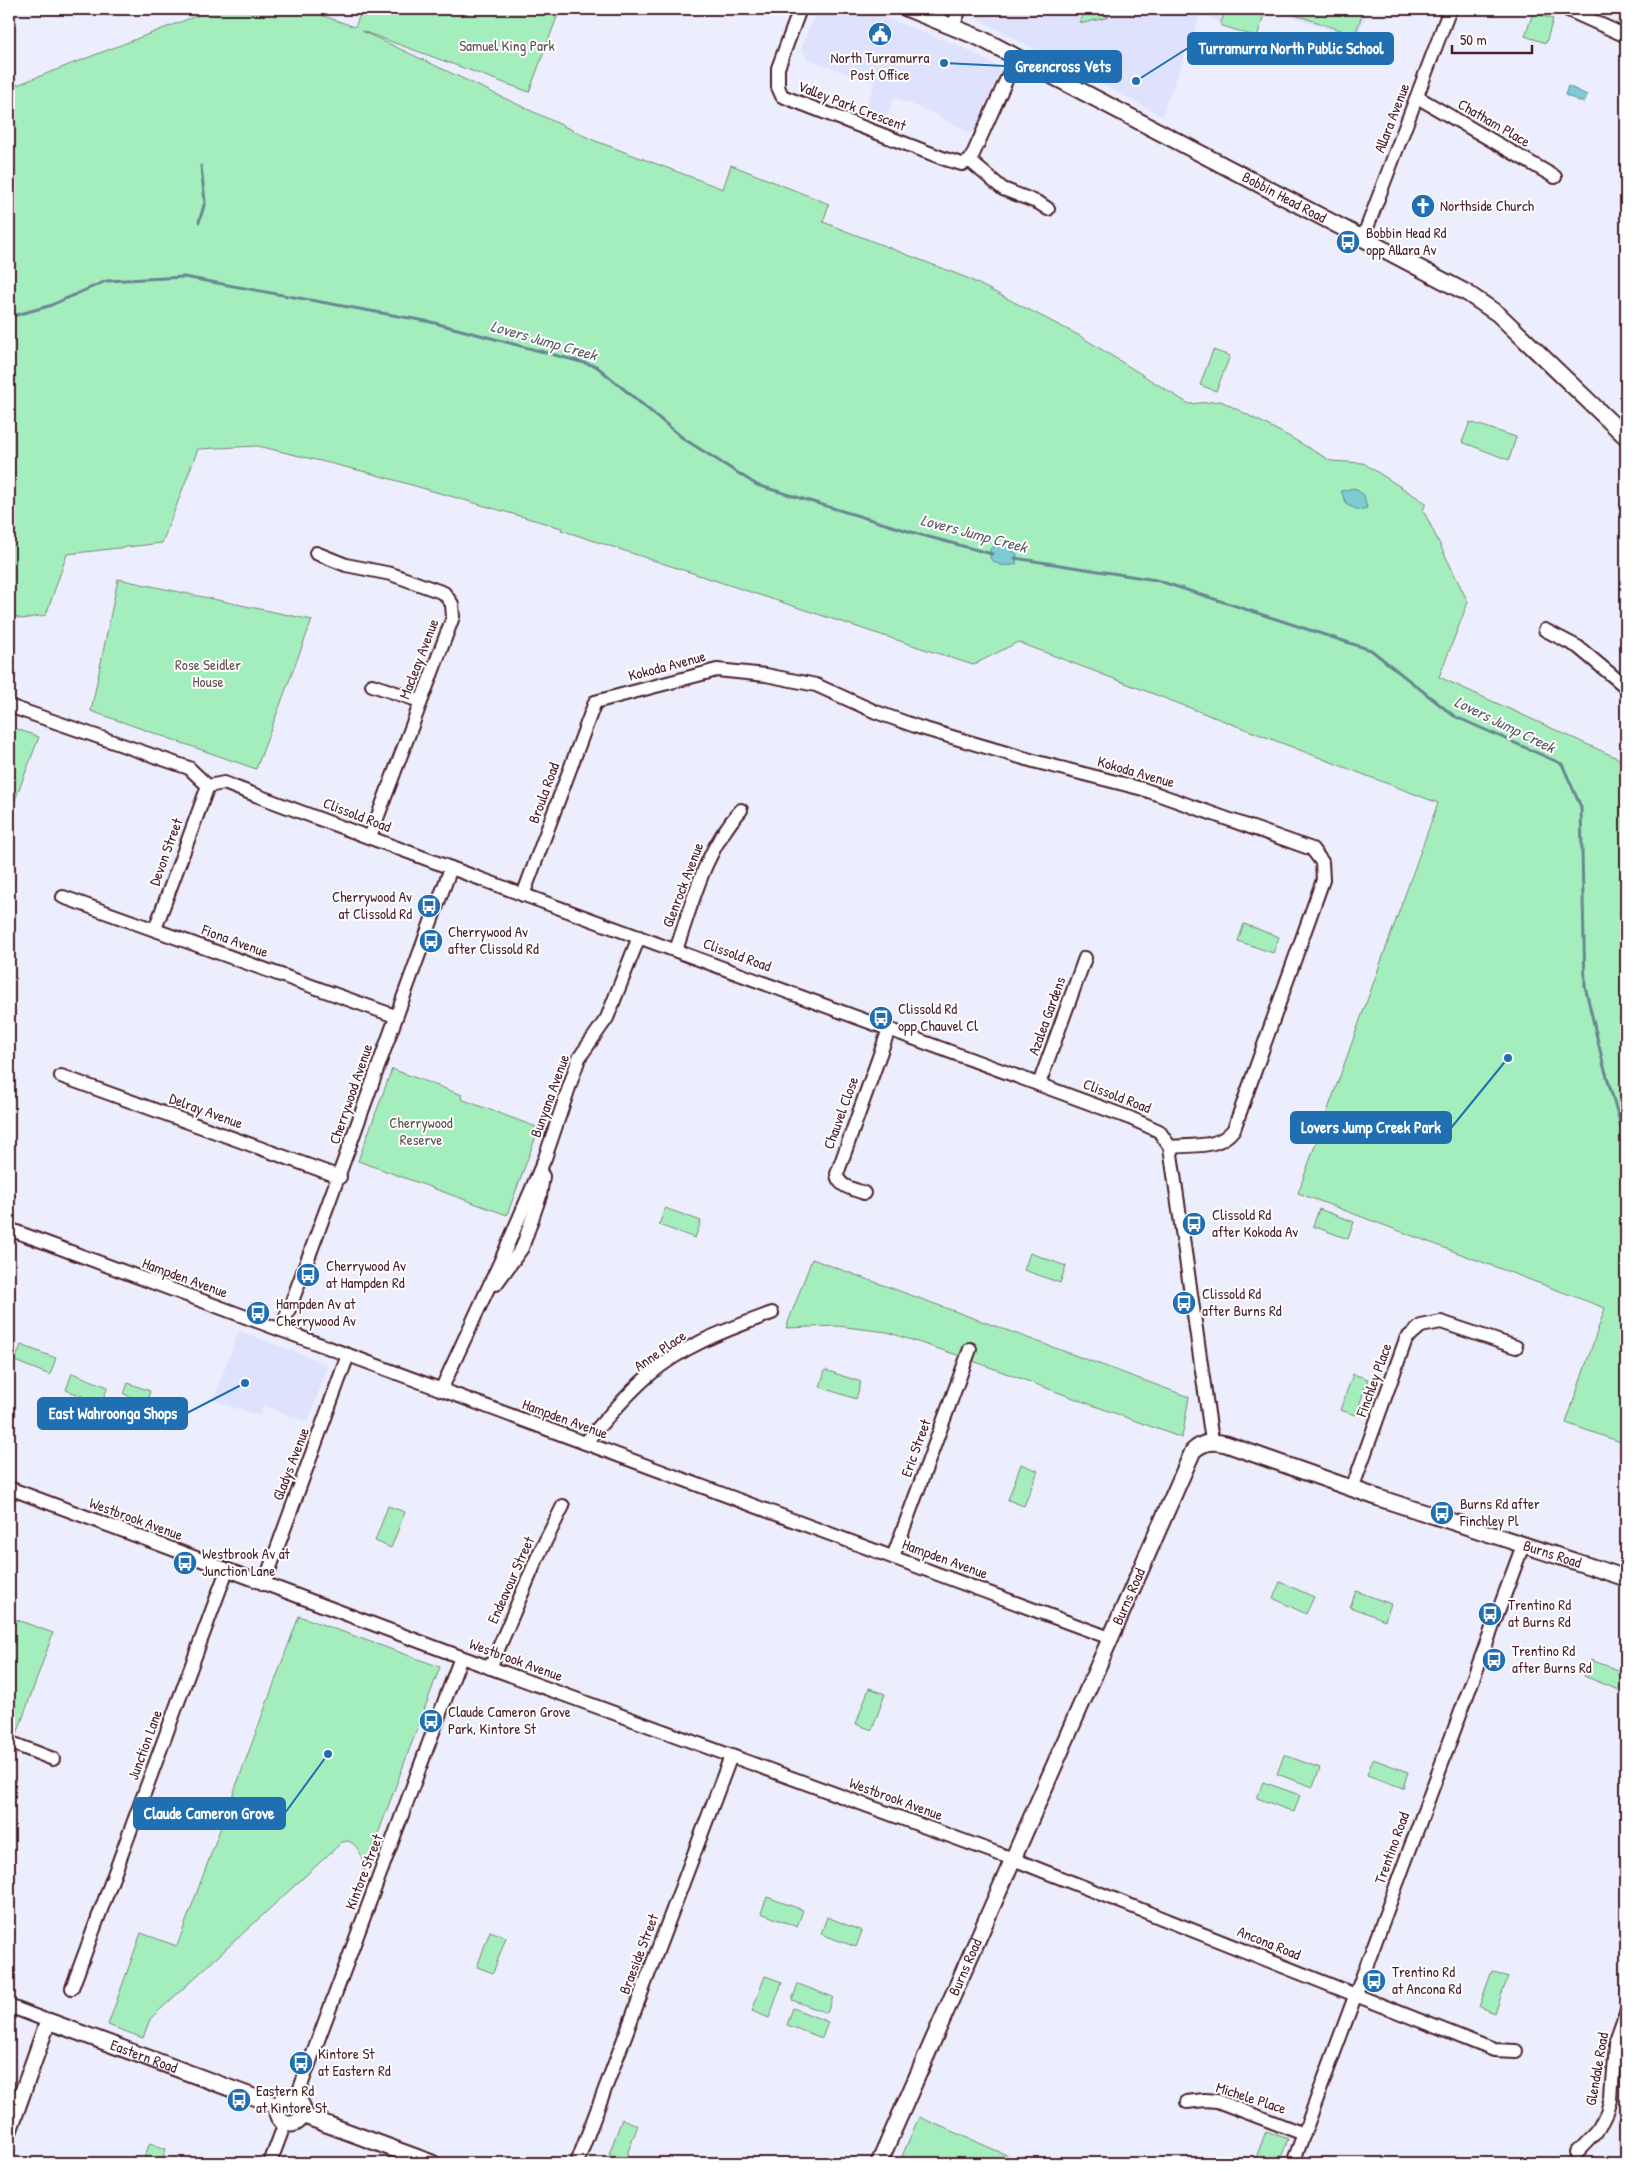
<svg xmlns="http://www.w3.org/2000/svg" width="1635" height="2172" viewBox="0 0 1635 2172" font-family="'Patrick Hand',sans-serif">
<style>
.built{fill:#dee2fc}
.green{fill:#a4eebd;stroke:#778674}
.water{fill:#7bccd5;stroke:#678791}
.lines{fill:none;stroke-linecap:round;stroke-linejoin:round}
.stream{stroke:#678791;stroke-width:3}
.minor-casing{stroke:#4a1f2b;stroke-width:16}
.major-casing{stroke:#4a1f2b;stroke-width:19}
.minor{stroke:#fff;stroke-width:12}
.major{stroke:#fff;stroke-width:15}
.labels{text-anchor:middle;stroke-width:4;stroke-linejoin:round;paint-order:stroke}
.park-label{font-size:15px;fill:#605350;stroke:#fff}
.poi-label{font-size:15px;fill:#4a1f2b;stroke:#fff;text-anchor:start}
.street-label{font-size:15px;fill:#4a1f2b;stroke:#fff}
.water-label{font-size:16px;font-style:italic;fill:#5b5c66;stroke:#fff}
.leader{fill:none;stroke:#1f6fb2;stroke-width:2}
.callout-dot{fill:#1f6fb2;stroke:#fff;stroke-width:2}
.callout{fill:#1f6fb2;stroke:#1f6fb2;stroke-width:2}
.callout-label{font-size:16px;text-anchor:middle;font-weight:bold;fill:#fff}
</style>
<rect width="100%" height="100%" fill="#eceefd"/>
<filter id="ink" filterUnits="userSpaceOnUse"><feTurbulence type="fractalNoise" baseFrequency=".02" numOctaves="2"/><feDisplacementMap in="SourceGraphic" scale="10" xChannelSelector="R" yChannelSelector="G"/><feConvolveMatrix kernelMatrix="1 2 1 2 8 2 1 2 1" color-interpolation-filters="sRGB"/></filter>
<g filter="url(#ink)">
<g class="built">
<polygon points="817,9 862,9 960,46 998,66 1000,70 976,130 969,133 935,114 894,97 885,123 863,115 874,83 808,59 801,49"/>
<polygon points="979,9 1267,9 1256,36 1200,15 1162,116 976,18"/>
<polygon points="1272,9 1368,9 1356,40"/>
<polygon points="239,1331 325,1363 327,1369 308,1422 263,1406 259,1416 213,1400"/>
</g>
<g class="green">
<polygon points="214,9 304,9 355,27 362,9 560,9 529,92 362,31 593,140 723,189 731,165 829,204 823,222 967,278 1080,336 1189,404 1221,401 1290,437 1331,461 1363,463 1426,503 1423,510 1468,602 1439,677 1626,762 1626,1444 1566,1423 1605,1308 1298,1193 1438,803 1018,642 973,665 561,530 562,528 366,472 258,446 198,449 162,543 67,554 46,615 22,619 9,614 9,88"/>
<polygon points="1086,9 1091,9 1109,17 1084,23 1080,22"/>
<polygon points="1226,9 1266,9 1257,37 1220,25"/>
<polygon points="1278,9 1364,9 1355,35"/>
<polygon points="1533,13 1553,19 1546,43 1525,36"/>
<polygon points="1213,350 1230,356 1216,391 1200,385"/>
<polygon points="1470,422 1516,437 1509,460 1462,442"/>
<polygon points="118,579 312,620 256,769 91,711"/>
<polygon points="9,726 39,737 9,816"/>
<polygon points="1244,924 1279,937 1273,953 1238,941"/>
<polygon points="392,1069 462,1095 461,1099 539,1128 507,1215 358,1161"/>
<polygon points="665,1208 701,1221 695,1238 659,1225"/>
<polygon points="1319,1209 1354,1222 1348,1239 1313,1226"/>
<polygon points="1030,1253 1066,1266 1060,1283 1024,1270"/>
<polygon points="812,1259 1189,1397 1182,1438 954,1354 887,1332 837,1326 786,1328"/>
<polygon points="21,1345 56,1358 50,1375 15,1361"/>
<polygon points="825,1370 861,1382 856,1399 820,1387"/>
<polygon points="72,1373 108,1387 101,1403 66,1390"/>
<polygon points="1353,1374 1368,1379 1356,1415 1340,1410"/>
<polygon points="128,1383 150,1391 146,1403 124,1394"/>
<polygon points="1021,1464 1038,1471 1024,1506 1008,1500"/>
<polygon points="388,1506 405,1512 391,1548 375,1541"/>
<polygon points="1280,1582 1314,1597 1306,1614 1273,1598"/>
<polygon points="1356,1591 1391,1604 1385,1620 1350,1607"/>
<path d="M299 1616 440 1667 363 1874C364 1860 361 1848 349 1841L342 1842 150 2019 143 2038 108 2025 141 1933 177 1946Z"/>
<polygon points="9,1617 53,1633 17,1734 9,1731"/>
<polygon points="1591,1660 1626,1673 1619,1690 1584,1676"/>
<polygon points="869,1688 885,1694 872,1730 856,1724"/>
<polygon points="1284,1755 1320,1768 1313,1787 1277,1774"/>
<polygon points="1373,1759 1408,1772 1403,1788 1367,1775"/>
<polygon points="1263,1782 1300,1795 1294,1812 1257,1798"/>
<polygon points="767,1897 803,1910 797,1927 761,1913"/>
<polygon points="827,1917 862,1931 856,1947 821,1934"/>
<polygon points="490,1931 506,1937 493,1973 477,1967"/>
<polygon points="1492,1971 1508,1977 1495,2013 1479,2007"/>
<polygon points="765,1976 782,1982 769,2018 752,2011"/>
<polygon points="798,1984 833,1997 827,2013 792,2000"/>
<polygon points="793,2008 828,2022 822,2038 787,2025"/>
<polygon points="919,2117 1025,2163 899,2163"/>
<polygon points="622,2119 638,2125 625,2160 609,2154"/>
<polygon points="1266,2131 1288,2139 1279,2163 1254,2163"/>
<polygon points="150,2143 166,2149 161,2163 142,2163"/>
</g>
<g class="water">
<polygon points="1568,86 1587,95 1584,103 1565,95"/>
<polygon points="1354,488 1364,495 1367,508 1359,510 1347,505 1341,491"/>
<path d="M997 544 1007 546 1017 554 1016 564C1006 567 997 566 990 558V549Z"/>
</g>
<g class="lines">
<g class="stream">
<polyline points="199,222 205,202 201,166"/>
<polyline points="9,317 49,306 106,281 184,277 431,322 596,366 684,439 757,485 918,534 992,554"/>
<polyline points="1015,558 1156,580 1371,650 1454,716 1562,764 1581,807 1585,986 1603,1063 1626,1143"/>
</g>
<g class="minor-casing">
<g id="minor">
<polyline points="800,9 778,68 778,87 782,96 945,159 962,164 970,161 1016,58"/>
<polyline points="1566,9 1626,36"/>
<polyline points="953,26 960,9"/>
<polyline points="1417,97 1555,177"/>
<polyline points="970,161 1003,189 1039,203 1048,209"/>
<polyline points="1363,238 1450,9"/>
<polyline points="316,553 346,565 391,574 444,593 452,604 453,617 370,837"/>
<polyline points="1545,630 1578,647 1626,687"/>
<polyline points="372,685 420,701"/>
<polyline points="9,706 189,768 208,786 224,783 242,790 451,868 1130,1118 1159,1131 1170,1147 1212,1441"/>
<path d="M523 895 595 702 717 670 766 675 816 685 876 712 918 727 1037 762 1143 789 1312 849 1322 862 1323 880 1234 1129C1218 1150 1194 1144 1170 1147"/>
<polyline points="63,897 395,1016"/>
<polyline points="155,929 208,786"/>
<path d="M676 950C693 901 705 849 741 810"/>
<polyline points="61,1076 340,1177"/>
<polyline points="1039,1084 1085,958"/>
<path d="M864 1193C854 1189 838 1187 837 1174L889 1029"/>
<polyline points="9,1229 1110,1638"/>
<polyline points="496,1284 522,1248 540,1196 543,1176"/>
<path d="M281 1330C340 1177 393 1022 451 868"/>
<polyline points="441,1390 502,1258 545,1158 579,1058 607,1018 639,937"/>
<path d="M585 1443C605 1420 625 1396 648 1376 683 1345 729 1329 772 1313"/>
<polyline points="9,1488 461,1657 1013,1859 1494,2050 1516,2051"/>
<polyline points="1352,1489 1406,1339 1421,1326 1441,1322 1516,1347"/>
<polyline points="893,1557 970,1349"/>
<polyline points="264,1584 348,1355"/>
<polyline points="490,1668 538,1556 563,1506"/>
<polyline points="9,1742 53,1759"/>
<polyline points="72,1988 227,1570"/>
<polyline points="9,2006 48,2021"/>
<polyline points="296,2099 461,1657"/>
<polyline points="1187,2102 1204,2100 1217,2101 1304,2134"/>
<polyline points="1577,2153 1597,2132 1607,2112 1611,2099 1615,2043 1626,2012"/>
<polyline points="270,2163 285,2123"/>
<polyline points="577,2163 731,1756"/>
<polyline points="1293,2163 1523,1545"/>
</g>
</g>
<g class="major-casing">
<g id="major">
<path id="s1" d="M908 9 980 38 1467 293 1498 314 1626 437"/>
<circle cx="290" cy="2111" r="13"/>
<polyline points="302,2115 432,2163"/>
<path id="s2" d="M9 2131 48 2021 278 2106"/>
<path id="s3" d="M879 2163 1193 1451C1204 1441 1213 1441 1226 1444L1379 1498 1626 1578"/>
</g>
</g>
<use href="#minor" class="minor"/>
<use href="#major" class="major"/>
</g>
</g>
<defs>
<g id="civic-disc" transform="scale(1.25)"><circle r="9.5" fill="#1f6fb2" stroke="#fff"/><path d="M-.6-6.5H3V-4.5H.6V-3L4-1V1h2V6H-6V1h2V-1L-.6-3ZM-1.2 2.5V6h2.4V2.5Z" fill="#fff"/></g>
<g id="church-disc" transform="scale(1.25)"><circle r="9.5" fill="#1f6fb2" stroke="#fff"/><path d="M-1.2-6h2.4v3.5h3.3v2.4h-3.3V6h-2.4V-.1h-3.3v-2.4h3.3Z" fill="#fff"/></g>
<g id="bus-disc" transform="scale(1.25)"><circle r="9.5" fill="#1f6fb2" stroke="#fff"/><path d="M-5-6H5V4H4V6H2V4H-2V6H-4V4H-5ZM-3.5-4V0h7V-4ZM-3.5 1.2v1.5H-2V1.2ZM2 1.2v1.5H3.5V1.2Z" fill="#fff"/></g>
</defs>
<g fill-rule="evenodd">
<use href="#civic-disc" x="880" y="34"/>
<use href="#church-disc" x="1423" y="206"/>
<use href="#bus-disc" x="1348" y="242"/>
<use href="#bus-disc" x="429" y="906"/>
<use href="#bus-disc" x="431" y="941"/>
<use href="#bus-disc" x="881" y="1018"/>
<use href="#bus-disc" x="1194" y="1224"/>
<use href="#bus-disc" x="308" y="1275"/>
<use href="#bus-disc" x="1184" y="1303"/>
<use href="#bus-disc" x="258" y="1313"/>
<use href="#bus-disc" x="1442" y="1513"/>
<use href="#bus-disc" x="185" y="1563"/>
<use href="#bus-disc" x="1490" y="1614"/>
<use href="#bus-disc" x="1494" y="1660"/>
<use href="#bus-disc" x="431" y="1721"/>
<use href="#bus-disc" x="1374" y="1981"/>
<use href="#bus-disc" x="301" y="2063"/>
<use href="#bus-disc" x="239" y="2100"/>
</g>
<g class="labels">
<g class="park-label">
<text x="507" y="51">Samuel King Park</text>
<text x="208" y="670">Rose Seidler<tspan x="208" dy="17">House</tspan></text>
<text x="421" y="1128">Cherrywood<tspan x="421" dy="17">Reserve</tspan></text>
</g>
<g class="poi-label">
<text x="880" y="63" text-anchor="middle">North Turramurra<tspan x="880" dy="17">Post Office</tspan></text>
<text x="1440" y="211">Northside Church</text>
<text x="1366" y="238">Bobbin Head Rd<tspan x="1366" dy="17">opp Allara Av</tspan></text>
<text x="412" y="902" text-anchor="end">Cherrywood Av<tspan x="412" dy="17">at Clissold Rd</tspan></text>
<text x="448" y="937">Cherrywood Av<tspan x="448" dy="17">after Clissold Rd</tspan></text>
<text x="898" y="1014">Clissold Rd<tspan x="898" dy="17">opp Chauvel Cl</tspan></text>
<text x="1212" y="1220">Clissold Rd<tspan x="1212" dy="17">after Kokoda Av</tspan></text>
<text x="326" y="1271">Cherrywood Av<tspan x="326" dy="17">at Hampden Rd</tspan></text>
<text x="1202" y="1299">Clissold Rd<tspan x="1202" dy="17">after Burns Rd</tspan></text>
<text x="276" y="1309">Hampden Av at<tspan x="276" dy="17">Cherrywood Av</tspan></text>
<text x="1460" y="1509">Burns Rd after<tspan x="1460" dy="17">Finchley Pl</tspan></text>
<text x="202" y="1559">Westbrook Av at<tspan x="202" dy="17">Junction Lane</tspan></text>
<text x="1508" y="1610">Trentino Rd<tspan x="1508" dy="17">at Burns Rd</tspan></text>
<text x="1512" y="1656">Trentino Rd<tspan x="1512" dy="17">after Burns Rd</tspan></text>
<text x="448" y="1717">Claude Cameron Grove<tspan x="448" dy="17">Park, Kintore St</tspan></text>
<text x="1392" y="1977">Trentino Rd<tspan x="1392" dy="17">at Ancona Rd</tspan></text>
<text x="318" y="2059">Kintore St<tspan x="318" dy="17">at Eastern Rd</tspan></text>
<text x="256" y="2096">Eastern Rd<tspan x="256" dy="17">at Kintore St</tspan></text>
</g>
<g class="street-label">
<text transform="translate(852 106) rotate(21)" y="5">Valley Park Crescent</text>
<text transform="translate(1392 118) rotate(-69)" y="5">Allara Avenue</text>
<text transform="translate(1494 123) rotate(30)" y="5">Chatham Place</text>
<text dy="5" stroke="none"><textPath href="#s1" startOffset="421">Bobbin Head Road</textPath></text>
<text transform="translate(419 659) rotate(-69)" y="5">Macleay Avenue</text>
<text transform="translate(667 666) rotate(-15)" y="5">Kokoda Avenue</text>
<text transform="translate(1136 772) rotate(16)" y="5">Kokoda Avenue</text>
<text transform="translate(544 793) rotate(-70)" y="5">Broula Road</text>
<text transform="translate(357 815) rotate(21)" y="5">Clissold Road</text>
<text transform="translate(166 852) rotate(-70)" y="5">Devon Street</text>
<text transform="translate(683 885) rotate(-69)" y="5">Glenrock Avenue</text>
<text transform="translate(235 941) rotate(20)" y="5">Fiona Avenue</text>
<text transform="translate(737 955) rotate(20)" y="5">Clissold Road</text>
<text transform="translate(1047 1016) rotate(-70)" y="5">Azalea Gardens</text>
<text transform="translate(351 1094) rotate(-71)" y="5">Cherrywood Avenue</text>
<text transform="translate(550 1096) rotate(-70)" y="5">Bunyana Avenue</text>
<text transform="translate(1117 1096) rotate(21)" y="5">Clissold Road</text>
<text transform="translate(206 1111) rotate(20)" y="5">Delray Avenue</text>
<text transform="translate(841 1113) rotate(-70)" y="5">Chauvel Close</text>
<text transform="translate(185 1278) rotate(20)" y="5">Hampden Avenue</text>
<text transform="translate(660 1351) rotate(-35)" y="5">Anne Place</text>
<text transform="translate(1374 1380) rotate(-70)" y="5">Finchley Place</text>
<text transform="translate(565 1419) rotate(20)" y="5">Hampden Avenue</text>
<text transform="translate(916 1448) rotate(-70)" y="5">Eric Street</text>
<text transform="translate(291 1464) rotate(-69)" y="5">Gladys Avenue</text>
<text transform="translate(136 1519) rotate(20)" y="5">Westbrook Avenue</text>
<text dy="5" stroke="none"><textPath href="#s3" startOffset="1158">Burns Road</textPath></text>
<text transform="translate(945 1559) rotate(20)" y="5">Hampden Avenue</text>
<text transform="translate(511 1580) rotate(-66)" y="5">Endeavour Street</text>
<text dy="5" stroke="none"><textPath href="#s3" startOffset="619">Burns Road</textPath></text>
<text transform="translate(516 1660) rotate(20)" y="5">Westbrook Avenue</text>
<text transform="translate(145 1745) rotate(-70)" y="5">Junction Lane</text>
<text transform="translate(896 1799) rotate(20)" y="5">Westbrook Avenue</text>
<text transform="translate(1392 1848) rotate(-70)" y="5">Trentino Road</text>
<text transform="translate(364 1872) rotate(-69)" y="5">Kintore Street</text>
<text transform="translate(1269 1943) rotate(22)" y="5">Ancona Road</text>
<text transform="translate(639 1954) rotate(-69)" y="5">Braeside Street</text>
<text dy="5" stroke="none"><textPath href="#s3" startOffset="214">Burns Road</textPath></text>
<text dy="5" stroke="none"><textPath href="#s2" startOffset="219">Eastern Road</textPath></text>
<text transform="translate(1597 2069) rotate(-80)" y="5">Glendale Road</text>
<text transform="translate(1251 2098) rotate(18)" y="5">Michele Place</text>
</g>
<g class="water-label">
<text transform="translate(544 340) rotate(16)" y="6">Lovers Jump Creek</text>
<text transform="translate(974 533) rotate(15)" y="6">Lovers Jump Creek</text>
<text transform="translate(1505 724) rotate(26)" y="6">Lovers Jump Creek</text>
</g>
</g>
<path class="leader" d="M1136 81L1188 48M944 63L1005 66M1508 1058L1451 1128M245 1383L187 1413M328 1754L285 1813"/>
<g class="callout-dot">
<circle cx="1136" cy="81" r="5"/>
<circle cx="944" cy="63" r="5"/>
<circle cx="1508" cy="1058" r="5"/>
<circle cx="245" cy="1383" r="5"/>
<circle cx="328" cy="1754" r="5"/>
</g>
<g class="callout">
<rect x="1188" y="33" width="205" height="31" rx="5"/>
<rect x="1005" y="51" width="116" height="31" rx="5"/>
<rect x="1291" y="1112" width="160" height="31" rx="5"/>
<rect x="38" y="1398" width="149" height="31" rx="5"/>
<rect x="134" y="1798" width="151" height="31" rx="5"/>
</g>
<g class="callout-label">
<text x="1291" y="54">Turramurra North Public School</text>
<text x="1063" y="72">Greencross Vets</text>
<text x="1371" y="1133">Lovers Jump Creek Park</text>
<text x="113" y="1419">East Wahroonga Shops</text>
<text x="209" y="1819">Claude Cameron Grove</text>
</g>
<rect width="1635" height="2172" fill="none" stroke="#fff" stroke-width="30"/>
<rect x="15" y="15" width="1605" height="2142" fill="none" stroke="#4a1f2b" stroke-width="2" filter="url(#ink)"/>
<path d="M1452 45v8h80v-8" fill="none" stroke="#4a1f2b" stroke-width="2.5"/>
<text x="1460" y="45" font-size="15" fill="#4a1f2b" stroke="#ffffff" stroke-width="4" paint-order="stroke">50 m</text>
</svg>
